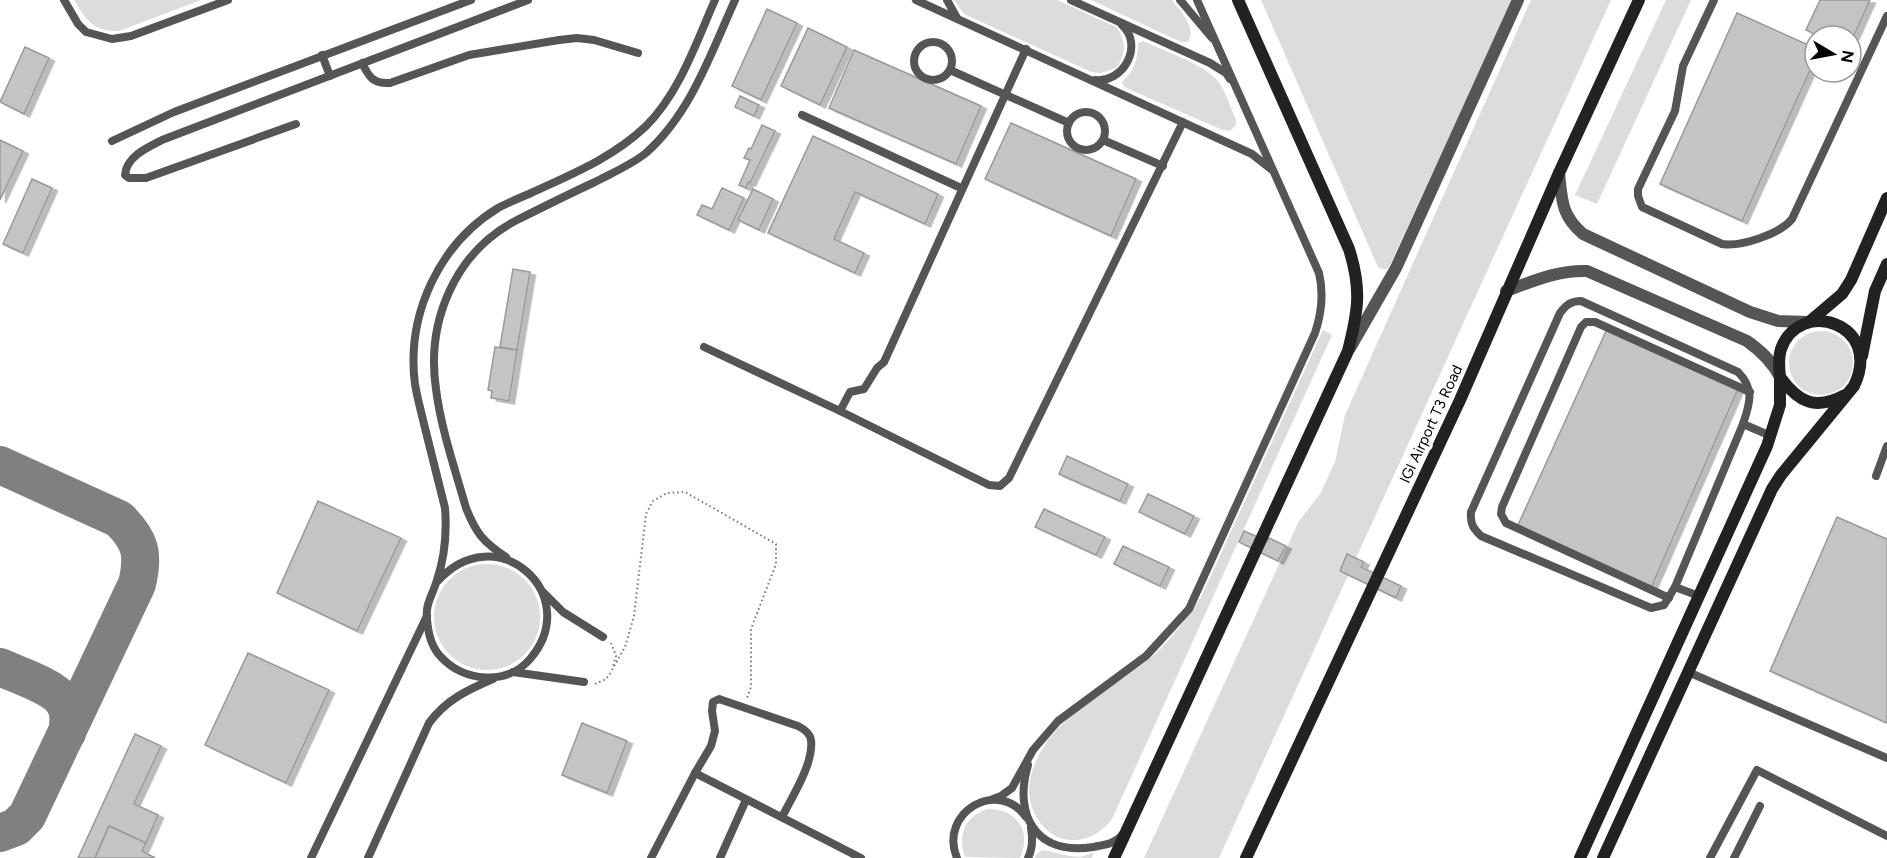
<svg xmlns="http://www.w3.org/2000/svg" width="1887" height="858" viewBox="0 0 1887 858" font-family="Figtree,sans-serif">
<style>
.green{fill:#dcdcdc}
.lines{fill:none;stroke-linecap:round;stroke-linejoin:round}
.taxiway{stroke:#808080;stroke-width:38}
.building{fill:#c4c4c4;stroke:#999;stroke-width:1.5;filter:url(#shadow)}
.path{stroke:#777;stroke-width:2;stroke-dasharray:1.5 3;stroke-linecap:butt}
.service{stroke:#555;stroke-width:8}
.minor{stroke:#555;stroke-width:12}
.secondary{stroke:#222;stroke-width:12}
.labels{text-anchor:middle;stroke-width:6;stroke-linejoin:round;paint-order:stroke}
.street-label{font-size:15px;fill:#000;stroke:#fff}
</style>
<defs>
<filter id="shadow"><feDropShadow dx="5.5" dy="3" stdDeviation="0" flood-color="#0004"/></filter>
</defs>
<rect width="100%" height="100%" fill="#fff"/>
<g class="green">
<path d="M74 0H201L119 31C92 31 87 21 74 0Z"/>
<path d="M954 0H1057L1116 27C1127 40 1126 55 1116 68L1101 73 1091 72 964 14Z"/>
<path d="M1091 0H1172C1181 12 1197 27 1188 42H1181Z"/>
<polygon points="1261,0 1512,0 1390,265 1387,269 1382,269 1378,267"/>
<polygon points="1531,0 1611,0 1219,858 1144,858 1299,521 1320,494 1335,462 1345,415"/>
<polygon points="1666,0 1691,0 1597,204 1575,195"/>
<path d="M1143 41C1162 50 1202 64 1215 78 1225 88 1230 107 1236 120V125L1230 131 1220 129 1124 87 1122 82C1134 71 1138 60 1138 43Z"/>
<path d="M1323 330 1332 335 1112 819C1085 854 1040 844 1030 800 1026 784 1034 762 1043 748 1063 713 1117 685 1148 660 1170 642 1186 619 1201 597Z"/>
<circle cx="1821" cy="363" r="32"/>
<circle cx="487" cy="617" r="53"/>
<path d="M988 809C1017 809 1032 831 1020 858L965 857C957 835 965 816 988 809Z"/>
<polygon points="1044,850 1069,856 1080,857 1094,853 1092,858 1034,858 1039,852"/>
</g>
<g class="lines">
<g class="taxiway">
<path d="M0 465 119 519C141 541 144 554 137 584L27 816 16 827 0 833"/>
<path d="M0 667C17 675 53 686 63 701 70 710 69 722 67 733"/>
</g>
</g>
<g class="building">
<polygon points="1820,0 1870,0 1851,42 1851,36 1818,36 1806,30"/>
<polygon points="767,9 797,23 761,100 732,86"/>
<polygon points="1737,13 1815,48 1815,59 1742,221 1660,184"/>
<polygon points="808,28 847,47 820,105 781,86"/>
<polygon points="25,47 49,58 24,114 0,102"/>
<polygon points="854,50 981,106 956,164 829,108"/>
<polygon points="740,96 759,105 754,116 735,107"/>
<polygon points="1011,123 1136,179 1111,236 985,179"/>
<polygon points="762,125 775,131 750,183 748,182 746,188 739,185 750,160 744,158 749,148 751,149"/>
<polygon points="813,136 938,194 925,224 855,192 834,239 864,253 855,273 768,233"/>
<polygon points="0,140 23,151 0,200"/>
<polygon points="32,179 52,188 23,253 3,244"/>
<polygon points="722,188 744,198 729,230 697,215 702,205 712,209"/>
<polygon points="753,189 773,199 759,230 738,220"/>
<polygon points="513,269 530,272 517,350 500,347"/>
<polygon points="1607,329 1738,389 1651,588 1518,525"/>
<polygon points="495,347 517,350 509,401 491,398 492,391 488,390"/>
<polygon points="1067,456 1128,484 1120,501 1059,474"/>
<polygon points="1148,494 1194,516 1185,534 1139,512"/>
<polygon points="318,501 401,538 357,631 277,593"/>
<polygon points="1044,509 1105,537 1096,555 1035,527"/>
<polygon points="1837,517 1887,539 1887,723 1770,671"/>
<polygon points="1244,531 1267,541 1269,538 1286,546 1278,561 1239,542"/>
<polygon points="1123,546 1169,567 1160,586 1114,564"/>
<polygon points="1347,554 1364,562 1361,567 1401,586 1396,598 1340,571"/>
<polygon points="248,653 329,690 286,783 205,745"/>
<polygon points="582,723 627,741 607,793 562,775"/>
<polygon points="135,734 161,746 134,804 158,815 146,843 109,826 95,858 78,858"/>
<polygon points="109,826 146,843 142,851 155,858 95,858"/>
</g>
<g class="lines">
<g class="path">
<polyline points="611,643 616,656 613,666"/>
<polyline points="612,670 625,647 634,616 646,514 653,501 667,493 685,492 776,544 776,564 751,629 751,687 747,698"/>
<polyline points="595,684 606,679 612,671"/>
</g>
<g class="service">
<polyline points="64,0 78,24 86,32 112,39 131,36 228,0"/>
<polyline points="916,0 1252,154 1271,169"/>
<polyline points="947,0 957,18"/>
<polyline points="1071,0 1210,63 1226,73 1230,79"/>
<polyline points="1180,0 1212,38"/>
<path d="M1714 0 1683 66 1675 111 1638 189V196L1642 207 1722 244C1741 247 1780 234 1792 219L1887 16"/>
<circle cx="933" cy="61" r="19"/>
<polyline points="322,55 330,76"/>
<path d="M362 63C369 77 373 84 390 83L469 55 559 40 577 38 594 40 638 53"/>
<polyline points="950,70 1069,123"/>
<path d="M1095 80C1124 83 1144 45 1122 25"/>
<circle cx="1086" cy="131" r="19"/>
<polyline points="802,115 961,188"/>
<path d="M296 124 146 178H129L125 175C126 157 148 147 162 140L528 0"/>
<polyline points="1103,140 1163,166"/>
<polyline points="112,141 174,112 471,0"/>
<polyline points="704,347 840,411 989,485 1000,486 1009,478 1183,122"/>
<polyline points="840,411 850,392 864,389 877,368 884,362 1026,49"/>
<polyline points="1876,476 1887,446"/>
<path d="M506 557C483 542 476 533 466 508 455 469 441 429 436 389 426 321 455 252 517 220 543 207 569 194 595 182 612 173 631 165 646 153 691 113 711 53 735 0"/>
<path d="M436 583C496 514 585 595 530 659 507 686 464 682 441 657 431 647 428 633 427 619 425 604 433 594 437 580 445 556 447 533 445 508 438 480 431 452 424 424 421 411 417 397 415 384 406 315 439 244 498 208 509 202 520 198 531 193 572 174 612 158 645 127 679 94 696 43 715 0"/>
<polyline points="1675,587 1743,424"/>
<polyline points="544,593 563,612 603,637"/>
<path d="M1699 596 1675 587 1664 605 1651 608 1481 536C1473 528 1470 524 1471 512L1560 313C1566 305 1571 301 1581 301L1738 372C1755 389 1750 403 1743 424L1771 436"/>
<polyline points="1669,598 1506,523 1501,514 1502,507 1581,327 1586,322 1595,322 1750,392"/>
<polyline points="513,672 584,682"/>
<polyline points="1688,672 1887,758"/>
<path d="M1028 765C1013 815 1036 856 1093 847 1103 845 1115 844 1122 835"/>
<polyline points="695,773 861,858"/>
<path d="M993 799 1001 796 1012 788 1033 750 1058 721 1146 656 1189 609 1315 333C1322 312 1324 294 1319 273L1197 0"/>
<polyline points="311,858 427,616"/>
<path d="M368 858 429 723C446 700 467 690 493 679"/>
<path d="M651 858 695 773 711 746 715 731 712 711 713 702 719 699 798 726C804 729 810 733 811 740 814 763 792 797 782 817"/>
<polyline points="720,858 746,800"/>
<path d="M957 858C938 813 998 777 1026 817"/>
<path d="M1028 858C1033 848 1033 839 1031 828"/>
<polyline points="1710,858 1757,770 1887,836"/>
<polyline points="1734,858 1760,806"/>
</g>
<g class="minor">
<path d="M1559 173C1562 200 1561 215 1583 234L1750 312 1778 321 1808 322"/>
<path d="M1506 291C1533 281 1558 270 1587 271L1747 341C1761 351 1772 361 1780 377"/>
<polyline points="1350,348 1396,268 1518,0"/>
</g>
<g class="secondary">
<polyline points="1809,322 1842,294 1851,280 1887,198"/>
<polyline points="1862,356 1875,291 1887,264"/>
<path d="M1114 858 1348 351C1358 311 1362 290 1349 249L1238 0"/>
<polyline points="1246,858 1460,400 1559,173 1639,0"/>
<polyline points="1580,858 1767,446 1780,405 1780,377"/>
<path d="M1603 858 1772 489 1781 475 1854 386C1884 323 1799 297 1781 349 1778 358 1779 368 1780 377 1798 402 1815 411 1845 395"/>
</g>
</g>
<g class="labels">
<g class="street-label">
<text transform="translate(1431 424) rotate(-65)" y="5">IGI Airport T3 Road</text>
</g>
</g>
<g transform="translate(1833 54) rotate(100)"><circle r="28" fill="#ffffff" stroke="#999999" stroke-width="1.5"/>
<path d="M0-4.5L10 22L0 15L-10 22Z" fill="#000000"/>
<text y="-9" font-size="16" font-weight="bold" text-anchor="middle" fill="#000000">N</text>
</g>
</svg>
